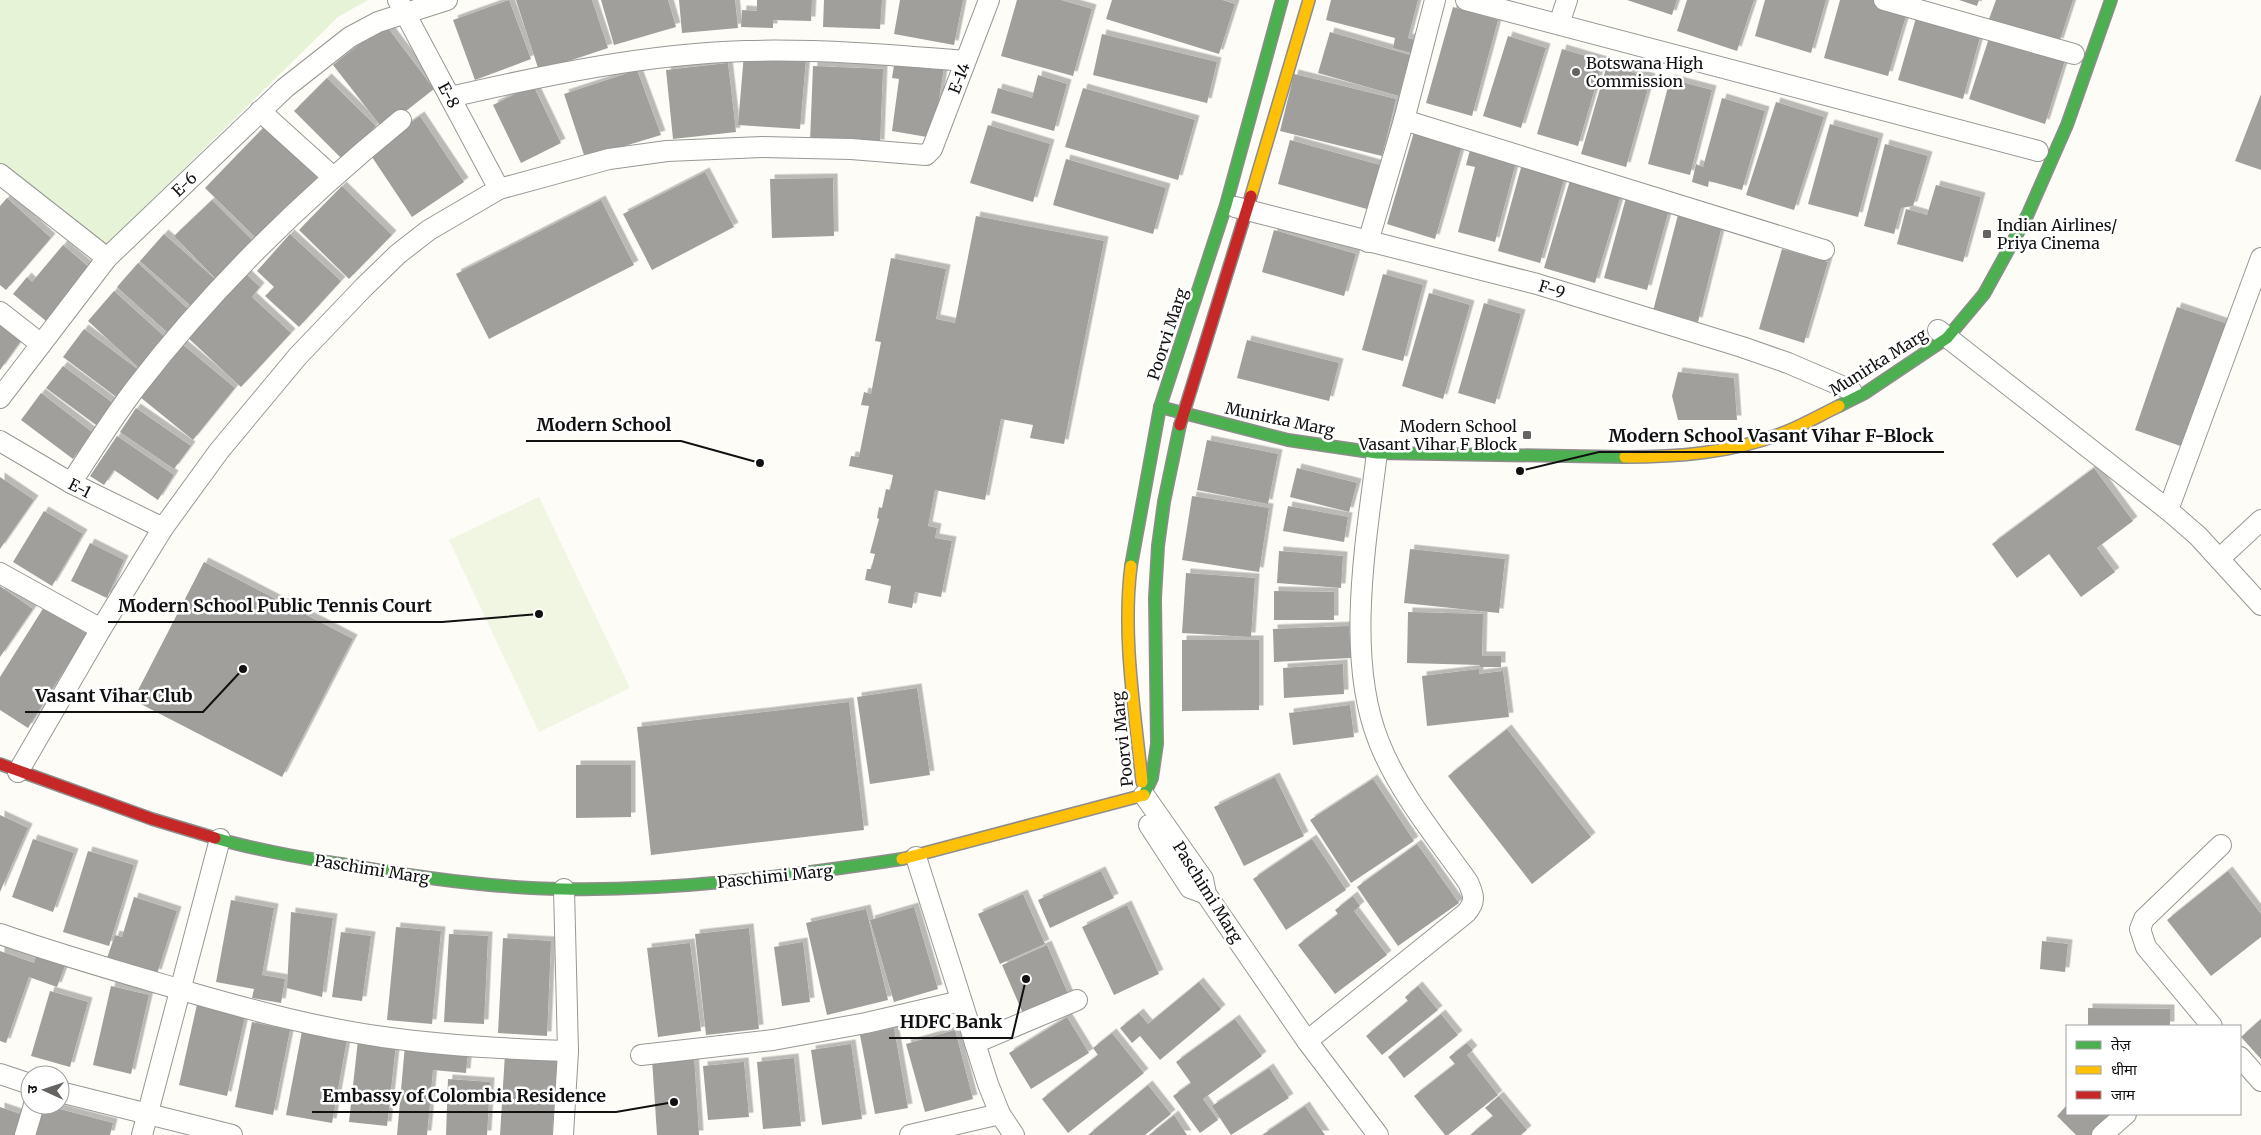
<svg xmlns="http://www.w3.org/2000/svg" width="2261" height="1135" viewBox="0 0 2261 1135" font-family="Merriweather,'Noto Sans Devanagari',serif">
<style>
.green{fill:#e7f3d7}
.pitch{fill:#f0f6e1}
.building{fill:#a19f9c;filter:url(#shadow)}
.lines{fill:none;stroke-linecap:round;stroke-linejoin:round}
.street-casing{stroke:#979795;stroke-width:22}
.fast-casing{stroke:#8e8d8b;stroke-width:14}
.slow-casing{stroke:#8e8d8b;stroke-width:14}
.jam-casing{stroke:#8e8d8b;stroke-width:14}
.street{stroke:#fffffe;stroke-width:20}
.fast{stroke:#4caf50;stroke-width:11}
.slow{stroke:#ffc107;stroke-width:11}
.jam{stroke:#c62828;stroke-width:11}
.poi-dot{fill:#646362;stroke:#fff;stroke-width:2}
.labels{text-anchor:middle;stroke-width:5;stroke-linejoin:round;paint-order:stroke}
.poi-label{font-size:16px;fill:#111;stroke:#fff;text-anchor:start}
.street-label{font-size:16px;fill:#111;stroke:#fff}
.leader{fill:none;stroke:#111;stroke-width:2}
.callout-dot{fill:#111;stroke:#fff;stroke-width:2}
.callout-label{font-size:18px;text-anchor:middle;font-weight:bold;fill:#111;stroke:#fff;stroke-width:5;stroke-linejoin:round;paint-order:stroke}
</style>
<defs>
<filter id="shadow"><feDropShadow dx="4.5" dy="-4.5" stdDeviation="0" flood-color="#0004"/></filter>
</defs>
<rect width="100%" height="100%" fill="#fdfcf7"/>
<polygon class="green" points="0,0 368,0 338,17 103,248 0,164"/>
<polygon class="pitch" points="539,497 630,688 539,732 449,540"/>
<g class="building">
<polygon points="509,0 531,59 475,80 453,20"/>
<polygon points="516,0 592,0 608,48 539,71"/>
<polygon points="601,0 668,0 676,27 614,45"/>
<polygon points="679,0 735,0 738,28 682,33"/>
<polygon points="757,0 812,0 811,21 773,20 773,28 741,27 742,10 757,11"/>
<polygon points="824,0 882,0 880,29 823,27"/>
<polygon points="900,0 963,0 954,45 894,34"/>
<polygon points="1017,0 1061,0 1092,9 1073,76 1001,56"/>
<polygon points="1112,0 1222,0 1235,4 1219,54 1106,19"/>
<polygon points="1331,0 1418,0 1408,38 1415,40 1411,53 1393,48 1395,38 1326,20"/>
<polygon points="1627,0 1677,0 1672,15"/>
<polygon points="1687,0 1754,0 1737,51 1677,31"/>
<polygon points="1765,0 1826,0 1811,53 1755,36"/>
<polygon points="1840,0 1876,0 1908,9 1888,76 1824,58"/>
<polygon points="1959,0 1979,0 1977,6"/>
<polygon points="1996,0 2073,0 2059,43 1989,19"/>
<polygon points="1453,7 1498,20 1472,116 1426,103"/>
<polygon points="1918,11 1982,30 1963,99 1898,80"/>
<polygon points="385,24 434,89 383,129 333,65"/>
<polygon points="1330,32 1410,55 1399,96 1318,73"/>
<polygon points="1991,32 2066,57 2045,124 1969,99"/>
<polygon points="1102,34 1217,62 1207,103 1093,75"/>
<polygon points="1508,36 1546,48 1521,128 1483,116"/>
<polygon points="1562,49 1603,61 1578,146 1537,134"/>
<polygon points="744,54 806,59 800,129 738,125"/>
<polygon points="895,59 944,67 933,138 892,131 899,79 892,78"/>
<polygon points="728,63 736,132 673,139 666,70"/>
<polygon points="1607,65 1651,78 1626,167 1581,154"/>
<polygon points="813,66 883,69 880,144 810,142"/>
<polygon points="637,70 661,135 585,158 564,94"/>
<polygon points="1294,74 1396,99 1382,156 1280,131"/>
<polygon points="1038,75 1067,84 1054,131 991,113 998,88 1032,98"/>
<polygon points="327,78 376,126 343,160 294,111"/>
<polygon points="1670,79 1712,90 1690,175 1648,164"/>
<polygon points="533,85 561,143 521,163 493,105"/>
<polygon points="1083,88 1195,120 1178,180 1065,147"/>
<polygon points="2261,94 2261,170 2235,161"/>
<polygon points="1722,98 1765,111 1742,190 1709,181 1708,187 1692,182 1696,164 1703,167"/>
<polygon points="1776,102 1824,117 1794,210 1746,195"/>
<polygon points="420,116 464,182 412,217 368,151"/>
<polygon points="1830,124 1879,138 1858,217 1808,204"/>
<polygon points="266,125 319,178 258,240 205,188"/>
<polygon points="988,125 1050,144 1033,202 970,183"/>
<polygon points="1414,132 1462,146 1435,239 1387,224"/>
<polygon points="1290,140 1387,167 1374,211 1278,184"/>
<polygon points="1885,144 1928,156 1913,206 1901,208 1894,234 1864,226"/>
<polygon points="1470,150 1516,162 1495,242 1458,232 1475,167 1466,165"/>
<polygon points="1066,159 1166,188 1153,234 1053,205"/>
<polygon points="1522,164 1565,176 1540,263 1498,251"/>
<polygon points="705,172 734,227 652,270 623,214"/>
<polygon points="1571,177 1622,192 1595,283 1544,268"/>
<polygon points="833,178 834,236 772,238 770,179"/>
<polygon points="1936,185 1981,197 1963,262 1897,244 1906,209 1927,215"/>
<polygon points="342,186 392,235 349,279 299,230"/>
<polygon points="7,198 51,238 6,290 0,285 0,206"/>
<polygon points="1626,198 1669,210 1647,290 1604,278"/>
<polygon points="212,200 253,241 215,278 174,236"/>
<polygon points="601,200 634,265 489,339 456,274"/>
<polygon points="1679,211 1723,222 1698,322 1653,311"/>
<polygon points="976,216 1104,241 1064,444 1030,438 1033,425 1001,419 985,500 935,490 928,526 937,528 935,538 952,541 941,597 915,592 912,608 888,603 891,586 865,580 867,569 871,569 875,554 870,553 879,519 877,518 879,507 882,508 886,489 890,490 893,475 849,466 851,456 859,457 869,406 861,405 864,392 871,394 881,342 875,341 891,258 946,269 936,319 955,323"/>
<polygon points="1274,230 1356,254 1344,296 1262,272"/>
<polygon points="164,234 215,279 191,306 140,261"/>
<polygon points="290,234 341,281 299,327 265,296 274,287 257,271"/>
<polygon points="63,245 90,268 46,321 13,294 27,277 32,282"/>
<polygon points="1782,249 1828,262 1804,343 1759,329"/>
<polygon points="138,263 189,310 168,333 117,287"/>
<polygon points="244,272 260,287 252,297 291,333 241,387 186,336"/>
<polygon points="1383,274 1423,285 1403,361 1362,350"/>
<polygon points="114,291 166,338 139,368 88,321"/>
<polygon points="1429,293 1470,305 1443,399 1402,386"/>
<polygon points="1484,303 1521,314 1495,404 1458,393"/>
<polygon points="2177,307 2231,325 2189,449 2135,430"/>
<polygon points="0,320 23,338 0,370"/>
<polygon points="84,329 140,371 119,399 63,357"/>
<polygon points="1247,340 1339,363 1329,401 1237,378"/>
<polygon points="182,344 235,388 193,440 140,397"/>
<polygon points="63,366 113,403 96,425 46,388"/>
<polygon points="1678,372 1734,378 1737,420 1678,420 1672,396"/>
<polygon points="41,393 92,432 73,459 21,420"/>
<polygon points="136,408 191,446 174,469 120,432"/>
<polygon points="117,436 174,475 158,500 114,470 104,485 90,476"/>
<polygon points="1207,440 1278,454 1268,504 1197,490"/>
<polygon points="1297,468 1357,483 1349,512 1290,497"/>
<polygon points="2094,468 2133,521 2097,548 2115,572 2081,597 2049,554 2017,578 1992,544"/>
<polygon points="0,477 34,500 0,549"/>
<polygon points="1192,496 1269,508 1259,572 1182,560"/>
<polygon points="1288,506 1348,517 1344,542 1283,531"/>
<polygon points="44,511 83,534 52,586 13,562"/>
<polygon points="90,543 124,560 107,598 71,581"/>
<polygon points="1410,549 1505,559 1499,613 1404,603"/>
<polygon points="1279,551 1343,556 1341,588 1277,583"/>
<polygon points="204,562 353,639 282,777 133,700"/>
<polygon points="1186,573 1255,578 1251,637 1182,633"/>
<polygon points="0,586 33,609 0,657"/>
<polygon points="1274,591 1334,592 1334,620 1274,620"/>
<polygon points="44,607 87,634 28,728 0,710 0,677"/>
<polygon points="1408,612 1483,614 1482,656 1501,656 1501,667 1479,667 1480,665 1407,663"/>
<polygon points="1349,626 1351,658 1274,662 1273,629"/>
<polygon points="1182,640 1259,640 1259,710 1182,711"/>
<polygon points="1343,664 1344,694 1284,698 1283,668"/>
<polygon points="1479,669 1479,674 1503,671 1509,717 1427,726 1422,676"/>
<polygon points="917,688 930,775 870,784 857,697"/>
<polygon points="849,702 864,830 651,855 637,727"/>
<polygon points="1350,705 1354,737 1293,745 1289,713"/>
<polygon points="1507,729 1591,837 1532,884 1448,776"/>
<polygon points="576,765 631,765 631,817 576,818"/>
<polygon points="1275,777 1304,836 1244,866 1214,807"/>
<polygon points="1373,779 1414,841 1351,883 1310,820"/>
<polygon points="0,815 28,828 0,892"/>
<polygon points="33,839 74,853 53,912 12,897"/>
<polygon points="1312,839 1346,890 1286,930 1253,879"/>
<polygon points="1417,844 1459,903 1398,946 1357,887"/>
<polygon points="88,851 134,865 109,946 63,932"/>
<polygon points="1101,871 1114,898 1050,928 1038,900"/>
<polygon points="2228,871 2261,914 2261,937 2211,976 2167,920"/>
<polygon points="1023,894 1045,944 1000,964 978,914"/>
<polygon points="1353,896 1360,906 1354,911 1387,955 1335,994 1298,945 1338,914 1335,910"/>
<polygon points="134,897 177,911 157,974 107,958 115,935 122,937"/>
<polygon points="231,900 274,908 262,975 285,979 281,1003 252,998 254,989 216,982"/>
<polygon points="1127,905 1159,974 1114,995 1082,927"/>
<polygon points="914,907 938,989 894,1002 870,920"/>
<polygon points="866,909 888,1000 827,1015 806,923"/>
<polygon points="291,912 333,918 322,997 287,988"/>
<polygon points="396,927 441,931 432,1024 387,1020"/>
<polygon points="749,928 759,1029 706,1035 695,934"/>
<polygon points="341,932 371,936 362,1001 332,997"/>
<polygon points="449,934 488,936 484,1024 444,1022"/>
<polygon points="503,938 551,941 547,1036 498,1033"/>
<polygon points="2042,941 2068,944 2065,972 2040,969"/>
<polygon points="803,942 810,1002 782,1006 774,947"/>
<polygon points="690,943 701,1031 658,1037 647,948"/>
<polygon points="1047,945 1069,996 1024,1016 1002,965"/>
<polygon points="0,951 34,963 37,953 66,963 57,987 29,977 6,1043 0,1041"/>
<polygon points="1199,982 1221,1009 1160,1060 1140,1036 1132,1043 1120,1028 1139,1013 1148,1024"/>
<polygon points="111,986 149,995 131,1074 93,1065"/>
<polygon points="1418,986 1438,1010 1382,1055 1366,1036 1408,1001 1405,997"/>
<polygon points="50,991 88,1002 70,1067 31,1056"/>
<polygon points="198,1000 246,1012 227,1096 179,1085"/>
<polygon points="2088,1008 2170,1009 2170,1026 2088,1026"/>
<polygon points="1441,1014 1458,1035 1404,1078 1388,1057"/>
<polygon points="1067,1017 1089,1053 1031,1089 1009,1053"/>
<polygon points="1235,1019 1262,1056 1203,1099 1218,1120 1200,1133 1173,1096 1191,1083 1176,1062"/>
<polygon points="2261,1019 2261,1059 2241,1037"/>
<polygon points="252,1022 290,1030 273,1115 235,1107"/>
<polygon points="894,1028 908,1108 875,1114 860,1035"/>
<polygon points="955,1030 973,1099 925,1112 906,1044"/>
<polygon points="302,1031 347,1039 332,1123 286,1115"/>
<polygon points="1112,1033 1144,1073 1068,1133 1042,1099 1098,1055 1093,1048"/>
<polygon points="358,1040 396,1044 387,1126 349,1122"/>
<polygon points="1467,1043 1473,1050 1467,1055 1498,1095 1448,1135 1445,1135 1414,1096 1455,1064 1449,1057"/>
<polygon points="851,1044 862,1119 822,1125 811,1050"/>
<polygon points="405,1045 468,1050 466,1073 433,1070 427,1135 397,1135"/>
<polygon points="505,1054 557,1057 552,1135 500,1135"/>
<polygon points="694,1056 699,1135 657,1135 652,1059"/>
<polygon points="794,1058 801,1126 763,1129 757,1062"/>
<polygon points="744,1062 749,1117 708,1120 703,1066"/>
<polygon points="1269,1068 1289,1098 1231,1135 1212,1106"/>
<polygon points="448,1079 490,1082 487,1135 446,1135"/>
<polygon points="1148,1085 1171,1114 1145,1135 1088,1135"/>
<polygon points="1499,1096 1527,1130 1521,1135 1470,1135 1493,1116 1485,1108"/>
<polygon points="44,1105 113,1123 110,1135 36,1135"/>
<polygon points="2067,1105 2067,1114 2114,1114 2092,1135 2076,1135 2057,1116"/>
<polygon points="1305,1106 1325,1135 1262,1135"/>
<polygon points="0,1107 26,1116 20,1135 0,1135"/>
<polygon points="1174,1115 1187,1135 1149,1135"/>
</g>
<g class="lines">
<g class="street-casing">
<g id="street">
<polyline points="398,0 499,189"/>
<polyline points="1466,0 2038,151"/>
<polyline points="1884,0 2074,54"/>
<polyline points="1559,24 1567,0"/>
<path d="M450 97C546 75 646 54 745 51 818 49 893 55 965 61"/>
<polyline points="260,111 333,177"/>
<polyline points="1404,120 1824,250"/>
<polyline points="0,174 107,258"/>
<polyline points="1235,207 1537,284 1742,347 1788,363 1851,390"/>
<polyline points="1368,242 1404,120 1435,0"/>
<polyline points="0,312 41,344"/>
<polyline points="1938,330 2168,510 2198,536 2261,605"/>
<polyline points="0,398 107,258 285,88 350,37 378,22 447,0"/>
<polyline points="0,441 71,483 163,528"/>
<path d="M71 483C92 451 113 417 137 386 213 287 304 199 401 120"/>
<polyline points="2168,510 2261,258"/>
<polyline points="2219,559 2261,520"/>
<polyline points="0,573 101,629"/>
<polyline points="18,772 101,629 163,528 219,451 298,356 364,287 398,254 429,230 499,189 609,159 667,151 762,147 851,149 926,155 932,149 989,0"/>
<polyline points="1144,795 1203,879 1206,894 1307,1041 1378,1135"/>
<polyline points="1149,825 1190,888 1206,894"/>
<polyline points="916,857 988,1084 1000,1114 1014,1135"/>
<path d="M0 934C63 956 127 974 192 993 255 1011 318 1028 383 1037 444 1046 506 1049 568 1051"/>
<polyline points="2212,1026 2146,947 2140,929 2144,919 2221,845"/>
<path d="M1307 1041 1466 913C1476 902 1474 895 1468 882 1437 838 1399 793 1379 742 1345 658 1366 541 1377 453"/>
<polyline points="975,1043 1077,1000"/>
<polyline points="641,1055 773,1040 866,1023 961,1001"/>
<polyline points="2240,1057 2261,1081"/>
<polyline points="0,1074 30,1084"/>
<polyline points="60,1092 232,1135"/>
<polyline points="25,1135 34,1105"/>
<polyline points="142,1135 220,839"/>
<polyline points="563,1135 568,1051 564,889"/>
<polyline points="910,1135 1000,1114"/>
<polyline points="2102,1135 2126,1114"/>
</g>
</g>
<g class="fast-casing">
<g id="fast">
<polyline points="1839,406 1865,393 1947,338 1984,294 2027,216 2067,125 2111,0"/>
<polyline points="1160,407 1288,440 1377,453 1625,457"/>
<polyline points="1131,566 1160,407 1226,205 1282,0"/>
<polyline points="1144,795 1152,778 1157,744 1155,598 1158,546 1164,502 1180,425"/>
<path d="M215 838C256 850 299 857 341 864 414 877 489 888 563 889 677 891 790 876 902 859"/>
</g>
</g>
<g class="slow-casing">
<g id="slow">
<polyline points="1251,196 1309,0"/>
<path d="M1625 457C1677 457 1731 453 1780 434 1800 427 1820 415 1839 406"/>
<path d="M1131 566C1122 637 1135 711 1142 782"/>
<polyline points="902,859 1144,795"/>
</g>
</g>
<g class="jam-casing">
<g id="jam">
<polyline points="1180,425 1251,196"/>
<polyline points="0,764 152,819 215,838"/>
</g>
</g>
<use href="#street" class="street"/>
<use href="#fast" class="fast"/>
<use href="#slow" class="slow"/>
<use href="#jam" class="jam"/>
</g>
<g class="poi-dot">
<circle cx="1576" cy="72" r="5"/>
<rect x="1982" y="229" width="10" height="10" rx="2.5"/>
<rect x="1522" y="430" width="10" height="10" rx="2.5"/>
</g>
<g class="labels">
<g class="poi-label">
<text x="1586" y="69">Botswana High<tspan x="1586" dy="18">Commission</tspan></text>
<text x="1997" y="231">Indian Airlines/<tspan x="1997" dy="18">Priya Cinema</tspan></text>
<text x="1517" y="432" text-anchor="end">Modern School<tspan x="1517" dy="18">Vasant Vihar F Block</tspan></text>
</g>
<g class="street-label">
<text transform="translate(959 78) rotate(-69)" y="6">E-14</text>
<text transform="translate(449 95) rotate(62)" y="6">E-8</text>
<text transform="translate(184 184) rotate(-44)" y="6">E-6</text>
<text transform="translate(1552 289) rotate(17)" y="6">F-9</text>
<text transform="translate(1167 334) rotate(-72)" y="6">Poorvi Marg</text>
<text transform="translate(1878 362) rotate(-32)" y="6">Munirka Marg</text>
<text transform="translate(1280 419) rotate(12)" y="6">Munirka Marg</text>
<text transform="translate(80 488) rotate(27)" y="6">E-1</text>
<text transform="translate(1122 739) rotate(-96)" y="6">Poorvi Marg</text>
<text transform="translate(372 869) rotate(9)" y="6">Paschimi Marg</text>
<text transform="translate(775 876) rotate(-6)" y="6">Paschimi Marg</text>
<text transform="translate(1208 892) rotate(58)" y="6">Paschimi Marg</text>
</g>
</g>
<path class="leader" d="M760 463L681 441H526M1520 471L1599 452H1944M539 614L442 622H108M243 669L203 712H25M1026 979L1012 1038H889M674 1102L616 1112H312"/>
<g class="callout-dot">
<circle cx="760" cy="463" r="5"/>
<circle cx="1520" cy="471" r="5"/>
<circle cx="539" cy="614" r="5"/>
<circle cx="243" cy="669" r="5"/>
<circle cx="1026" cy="979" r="5"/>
<circle cx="674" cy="1102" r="5"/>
</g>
<g class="callout-label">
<text x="604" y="431">Modern School</text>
<text x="1771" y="442">Modern School Vasant Vihar F-Block</text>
<text x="275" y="612">Modern School Public Tennis Court</text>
<text x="114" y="702">Vasant Vihar Club</text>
<text x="951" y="1028">HDFC Bank</text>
<text x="464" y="1102">Embassy of Colombia Residence</text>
</g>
<rect x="2066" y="1025" width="175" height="90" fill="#ffffff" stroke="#a0a0a0"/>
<rect x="2076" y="1041" width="25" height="8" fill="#4caf50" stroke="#a0a0a0"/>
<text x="2111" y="1050" font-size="15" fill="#111111">तेज़</text>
<rect x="2076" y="1066" width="25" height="8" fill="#ffc107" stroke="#a0a0a0"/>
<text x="2111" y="1075" font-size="15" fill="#111111">धीमा</text>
<rect x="2076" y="1091" width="25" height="8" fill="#c62828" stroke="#a0a0a0"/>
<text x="2111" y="1100" font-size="15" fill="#111111">जाम</text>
<g transform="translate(45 1090) rotate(273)"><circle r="24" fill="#ffffff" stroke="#a0a0a0"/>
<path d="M0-4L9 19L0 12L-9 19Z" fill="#646362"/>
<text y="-8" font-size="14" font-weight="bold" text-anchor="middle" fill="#111111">उ</text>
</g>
</svg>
